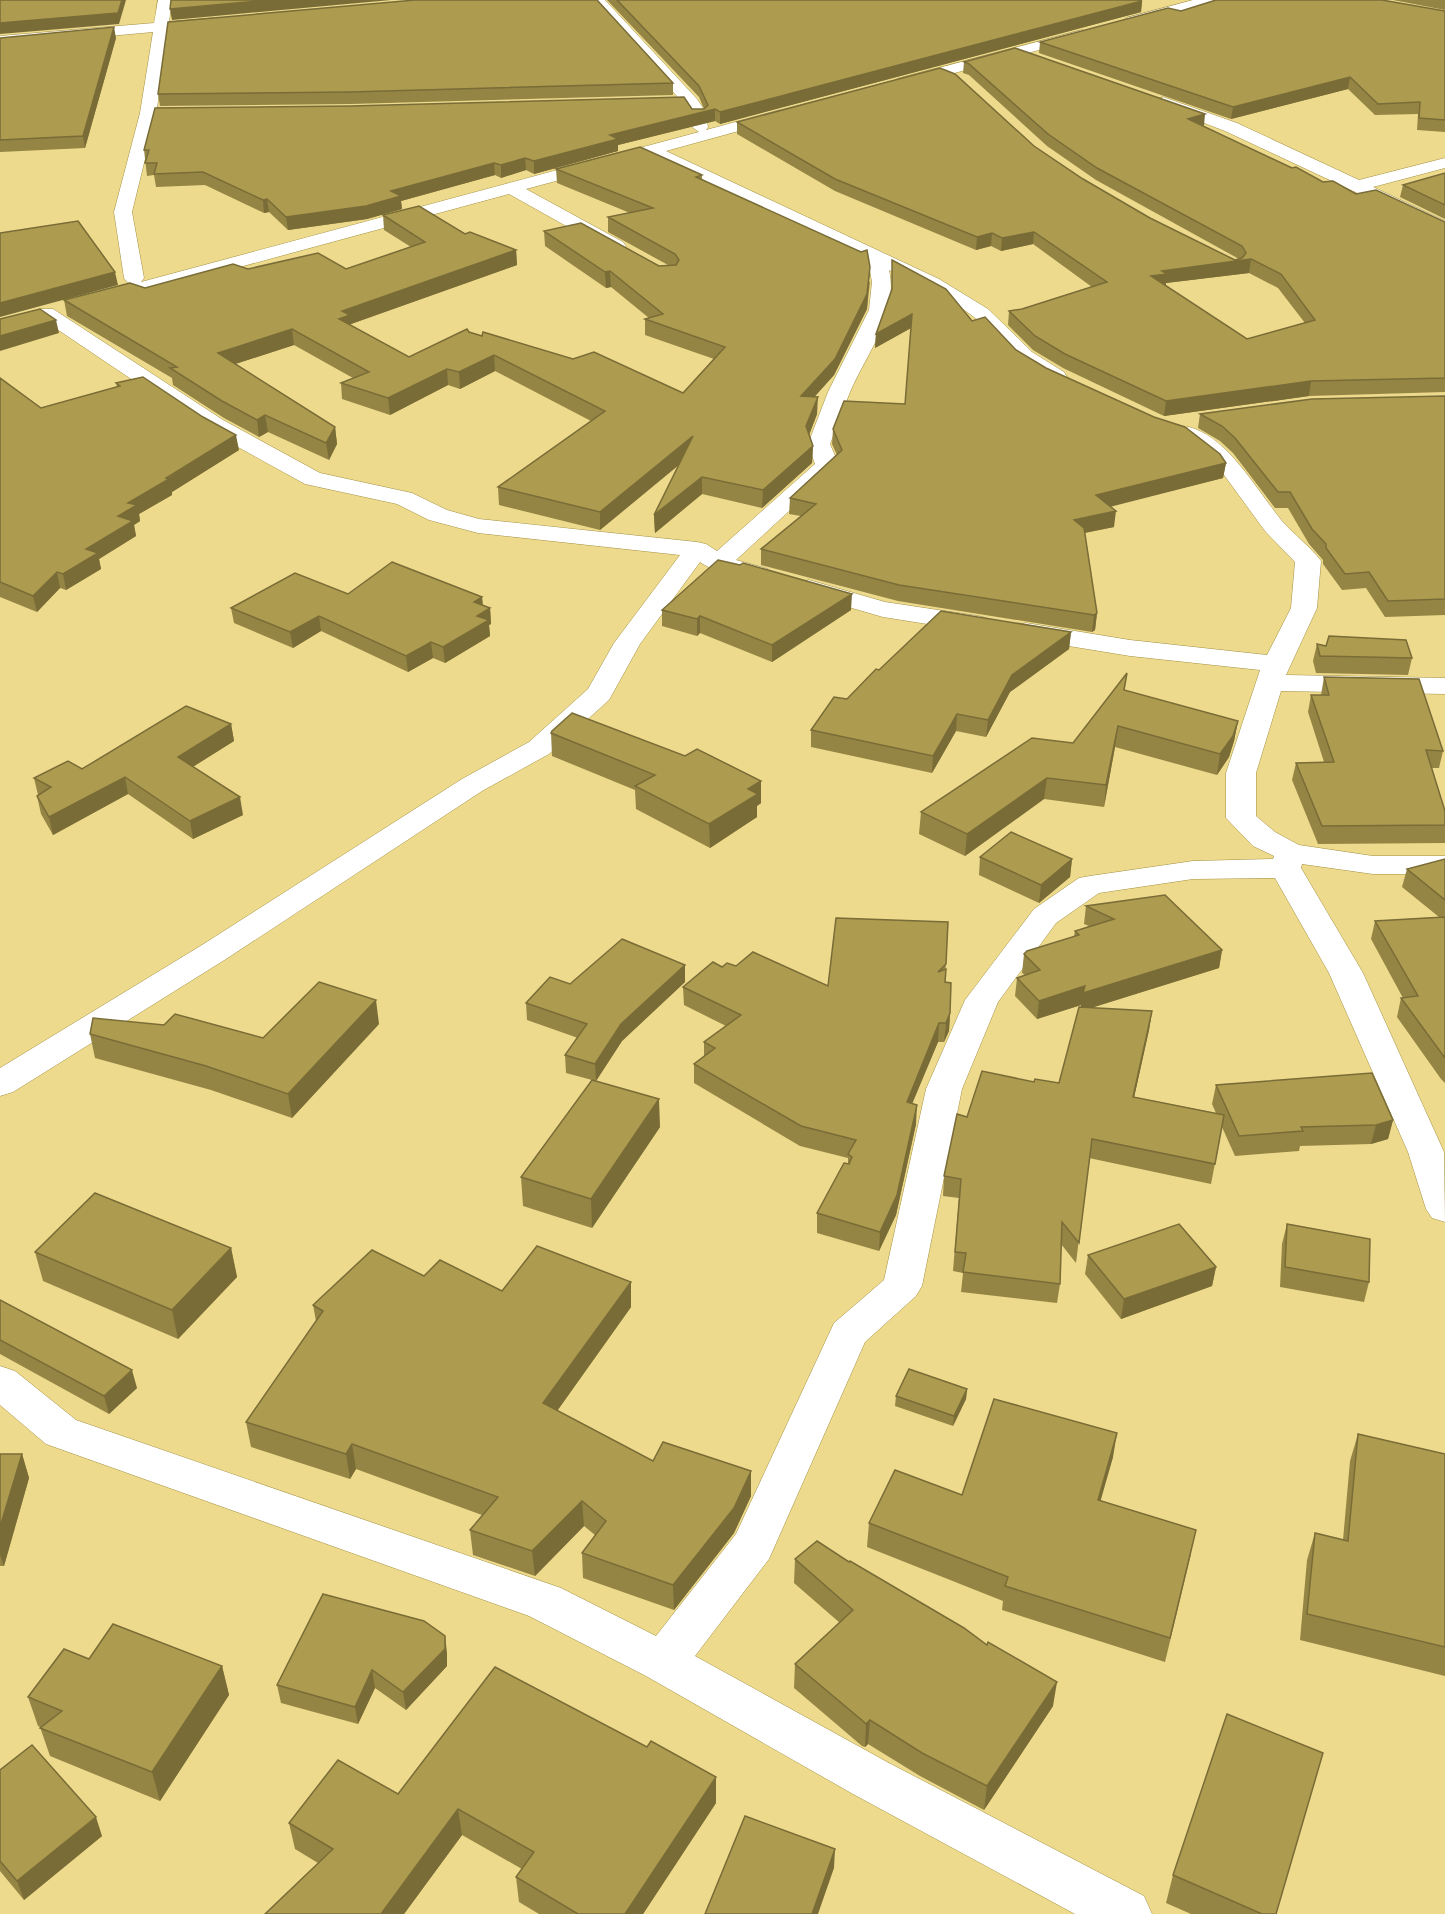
<svg xmlns="http://www.w3.org/2000/svg" width="1445" height="1914" viewBox="0 0 1445 1914" font-family="Poppins,sans-serif">
<style>
.lines{fill:none;stroke-linecap:round;stroke-linejoin:round}
.minor-casing{stroke:#a39144;stroke-width:1}
.minor{fill:#fff;fill-rule:evenodd}
.wall{fill:#958544;fill-rule:evenodd}
.shaded-wall{fill:#796c37}
.building{fill:#ad9b4f;stroke:#796c37;stroke-width:1.5;fill-rule:evenodd}
</style>
<rect width="100%" height="100%" fill="#edda8d"/>
<g class="lines">
<g class="minor-casing">
<g id="minor">
<path d="M158 0H172L169 22 213 18 220 22 213 26 168 30 157 108H197L205 113 197 118H155L132 212 144 278 141 282 699 132 692 127 689 111 685 105 590 0H605L697 99 705 111 708 127 706 130 780 110 788 115 786 118 666 151 939 279 988 309 1032 352 1064 372 1067 377 1064 382C1032 389 996 335 974 317 949 298 918 284 889 270 899 314 867 353 850 392 843 409 837 427 830 444L839 465 736 560 768 569 772 574 768 579C751 584 714 572 700 562L640 644 609 700 549 754 482 791 226 959 13 1092 0 1096V1068L202 945 462 779 529 742 588 689 614 643 680 555 478 533 429 520 397 504 305 484 207 430 39 317 36 313 39 309H53L223 420 320 473 412 493 447 510 479 519 697 542 706 544 717 551 815 464 808 444 828 392 869 310 872 282 868 260 649 156 526 189 623 242 626 246 623 250H609L509 194 107 303H93L90 299 93 295 134 284 127 282 124 278 114 212 140 113 153 32 0 46V36L154 23Z"/>
<polygon points="1193,0 1216,0 1214,3 1131,25 1124,21 1126,18"/>
<polygon points="1082,30 1087,31 1089,34 1087,37 903,87 895,82 897,79"/>
<polygon points="1163,97 1237,123 1359,180 1445,158 1445,168 1373,187 1445,221 1445,234 1225,131 1157,105 1155,102"/>
<path d="M1189 427C1228 437 1258 492 1282 521 1294 535 1310 546 1321 561L1317 608 1286 675 1445 678V694L1281 691 1256 773V816L1275 832 1299 845 1373 856H1445V874H1373L1302 864 1301 868 1363 973 1444 1152 1445 1222 1432 1218 1426 1209 1408 1152 1329 973 1275 878 1193 879 1099 893 1056 923 998 1002 962 1089 922 1286 916 1296 865 1342 769 1559 695 1656 887 1762 1144 1896 1152 1914H1075L853 1794 646 1676 529 1616 46 1444 0 1405V1366L15 1371 76 1420 561 1588 656 1636 736 1534 834 1323 884 1280 926 1089 965 1000 1034 909 1079 878 1090 876 1193 861 1273 859 1274 856 1253 846 1226 818V773L1260 670 1130 656 1026 639 1017 637 1013 631 1017 625 1026 623 1130 640 1267 655 1291 608 1295 562 1265 531 1219 468 1181 439 1178 434 1181 429Z"/>
<polygon points="809,580 885,602 978,616 987,618 991,624 987,630 978,632 883,617 800,593 796,588 800,583"/>
</g>
</g>
<use href="#minor" class="minor"/>
</g>
<g class="wall">
<polygon points="607,0 1138,0 1142,1 1141,12 720,124 715,121 618,145 618,151 534,174 526,170 501,178 495,175 401,201 402,209 367,219 288,230 269,212 264,213 205,185 156,187 154,175 147,176 144,150 692,109 704,109 699,97"/>
<polygon points="1393,0 1445,0 1445,10"/>
<polygon points="1181,11 1445,11 1445,132 1417,130 1418,114 1375,115 1348,89 1231,119 1039,53 1040,42"/>
<polygon points="0,38 116,38 85,148 0,152"/>
<path d="M964 62 1203 126 1323 182 1356 194 1445 222V392L1309 396 1164 416 1063 368 1033 350 1008 325 1009 311 1022 309 1092 287 1033 244 1001 251 991 246 976 250 835 191 737 134V122L1034 146 1083 179 1150 218 1235 260 1239 259 1096 180 1047 146 969 75 963 73ZM1249 273 1278 288 1305 323 1247 339 1166 286V283Z"/>
<polygon points="673,83 673,95 351,104 160,106 158,94"/>
<polygon points="556,169 702,175 702,179 870,282 867,309 834,375 814,397 817,414 809,435 813,446 812,463 762,508 702,494 655,533 654,515 679,465 600,530 499,505 498,487 591,421 495,371 460,389 448,385 390,415 342,399 341,383 353,378 294,345 235,364 335,427 337,444 329,460 268,432 259,437 224,418 173,385 172,378 67,316 64,300 145,288 248,269 346,269 411,247 384,230 383,215 465,234 516,250 517,265 351,324 351,325 409,357 469,332 683,393 714,359 645,335 645,319 649,318 611,287 606,288 545,246 544,231 659,266 668,265 608,232 608,217 630,213 557,183"/>
<polygon points="1445,173 1445,219 1400,197 1403,185"/>
<polygon points="892,260 972,321 1016,350 1046,368 1226,463 1223,478 1110,506 1114,527 1085,533 1097,613 1095,630 1092,632 898,601 761,565 761,549 801,516 789,514 790,498 837,455 832,444 833,429 905,404 911,328 875,348 876,334 892,291"/>
<polygon points="0,378 41,408 117,387 116,383 239,450 172,492 172,495 139,514 140,521 134,525 136,536 99,559 101,569 66,590 60,588 37,612 0,597"/>
<polygon points="1445,396 1445,615 1385,617 1366,588 1342,590 1323,564 1323,560 1309,544 1288,508 1275,508 1233,453 1220,441 1198,428 1200,414"/>
<polygon points="740,565 851,610 772,662 700,633 697,636 662,626 662,610"/>
<polygon points="482,597 483,605 490,608 491,624 489,625 490,636 445,663 433,658 408,672 321,631 293,648 234,623 231,608"/>
<polygon points="1071,632 1069,649 1010,692 986,737 956,731 932,773 811,747 811,730 847,699 879,670"/>
<polygon points="1317,644 1412,658 1408,675 1316,673 1313,661"/>
<polygon points="1324,677 1443,751 1439,768 1432,768 1445,811 1445,843 1318,844 1292,780 1296,763 1324,762 1308,712 1311,695 1321,695"/>
<polygon points="1125,691 1238,721 1234,741 1229,757 1217,775 1115,747 1104,807 1044,799 965,856 919,834 921,812 1073,743"/>
<polygon points="231,724 234,741 193,767 243,815 193,839 128,794 53,835 41,814 37,796 38,795 34,778 82,769"/>
<polygon points="551,733 685,756 761,781 761,803 757,806 757,817 710,848 636,809 635,790 552,756"/>
<polygon points="980,857 1072,859 1070,877 1039,903 979,875"/>
<polygon points="1445,859 1445,1083 1441,1079 1397,1017 1401,998 1403,998 1371,939 1375,921 1439,917 1402,887 1407,869"/>
<polygon points="1086,906 1222,950 1219,968 1091,1008 1152,1011 1149,1030 1134,1097 1216,1113 1212,1104 1216,1085 1393,1120 1388,1139 1371,1144 1300,1146 1299,1151 1235,1156 1222,1127 1211,1184 1089,1158 1076,1263 1061,1244 1060,1284 1057,1303 961,1292 963,1273 953,1271 959,1198 943,1196 944,1176 967,1117 1034,1082 1059,1083 1081,1005 1037,1019 1015,996 1017,978 1025,975 1022,973 1024,954 1074,936 1075,931 1089,926 1084,924"/>
<polygon points="948,922 945,982 950,1013 949,1031 944,1042 938,1042 912,1103 916,1124 896,1215 879,1251 817,1233 817,1213 848,1164 848,1158 800,1146 694,1083 694,1064 704,1057 704,1042 726,1026 684,1005 683,987 722,967 736,966 828,986"/>
<polygon points="685,965 685,982 622,1041 596,1081 660,1127 592,1228 523,1206 521,1177 592,1080 566,1073 565,1055 578,1038 527,1020 526,1003 570,984"/>
<polygon points="379,1024 292,1118 211,1090 95,1058 90,1034 263,1038"/>
<polygon points="1287,1224 1369,1282 1364,1302 1280,1287 1282,1244"/>
<polygon points="231,1248 237,1277 178,1339 43,1281 35,1252"/>
<polygon points="1088,1255 1216,1267 1212,1286 1121,1319 1085,1274"/>
<polygon points="424,1276 502,1291 631,1282 631,1307 557,1411 653,1461 751,1471 751,1496 734,1533 674,1610 583,1578 582,1553 595,1535 584,1526 535,1576 473,1555 470,1530 482,1515 356,1469 350,1479 251,1447 246,1422 316,1321 313,1305"/>
<polygon points="0,1300 137,1388 109,1414 0,1354"/>
<polygon points="967,1389 966,1399 953,1426 895,1406 896,1396"/>
<polygon points="1358,1434 1445,1454 1445,1676 1300,1640 1307,1560 1315,1533 1343,1540 1350,1461"/>
<polygon points="0,1454 22,1454 29,1478 4,1566 0,1566"/>
<polygon points="1113,1457 1100,1500 1191,1554 1165,1662 1002,1610 1003,1601 867,1547 869,1523 962,1495"/>
<polygon points="795,1559 1053,1706 984,1810 920,1776 868,1744 865,1747 862,1746 794,1688 795,1664 840,1623 794,1583"/>
<polygon points="447,1653 447,1666 406,1710 375,1688 358,1724 281,1703 277,1685"/>
<polygon points="89,1659 222,1666 229,1695 160,1801 50,1756 40,1727 38,1726 28,1697"/>
<polygon points="0,1770 102,1836 24,1900 0,1871"/>
<polygon points="398,1794 716,1803 643,1914 539,1914 519,1902 516,1877 522,1869 462,1835 404,1914 265,1914 318,1863 295,1849 289,1823"/>
<polygon points="1173,1875 1276,1914 1191,1914 1166,1903"/>
</g>
<g class="shaded-wall">
<polygon points="122,0 126,0 119,24 0,34 0,23"/>
<polygon points="269,0 391,0 172,20 170,9"/>
<polygon points="1142,1 1141,12 720,124 720,112"/>
<polygon points="114,27 116,38 85,148 83,136"/>
<polygon points="1350,77 1348,89 1231,119 1233,107"/>
<polygon points="715,109 715,121 618,145 618,151 534,174 534,161 610,135"/>
<polygon points="1205,114 1204,126 1188,119"/>
<polygon points="525,158 526,170 501,178 501,165"/>
<polygon points="494,163 495,175 401,201 402,209 367,219 288,230 286,217 391,191"/>
<polygon points="267,199 269,212 264,213 263,200"/>
<polygon points="1034,232 1033,244 1001,251 1002,238"/>
<polygon points="992,233 991,246 976,250 977,237"/>
<polygon points="516,250 517,265 351,324 352,330 339,319 342,311"/>
<polygon points="1251,259 1249,273 1166,283 1166,287 1151,276 1162,271"/>
<polygon points="870,267 867,309 834,375 800,413 801,396"/>
<polygon points="610,271 611,287 606,288 605,272"/>
<polygon points="115,272 118,285 0,317 0,303"/>
<polygon points="912,314 911,328 875,348 876,334"/>
<polygon points="56,320 59,333 0,351 0,336"/>
<polygon points="292,329 294,345 220,369 218,353"/>
<polygon points="494,355 495,371 460,389 459,372"/>
<polygon points="447,369 448,385 390,415 388,398"/>
<polygon points="1311,381 1309,396 1164,416 1166,401"/>
<polygon points="818,397 817,414 806,443 806,426"/>
<polygon points="265,415 268,432 259,437 257,420"/>
<polygon points="335,427 337,444 329,460 326,443"/>
<polygon points="236,435 239,450 172,492 172,495 139,514 140,521 134,525 136,536 99,559 101,569 66,590 63,574 118,516 128,503"/>
<polygon points="693,436 693,453 600,530 600,512"/>
<polygon points="813,446 812,463 762,508 763,490"/>
<polygon points="1226,463 1223,478 1094,511 1096,495"/>
<polygon points="702,477 702,494 655,533 654,515"/>
<polygon points="1116,511 1114,527 1073,535 1074,520"/>
<polygon points="57,572 60,588 37,612 33,596"/>
<polygon points="852,594 851,610 772,662 772,645"/>
<polygon points="482,597 483,612 490,608 491,624 489,625 490,636 445,663 443,647 474,602"/>
<polygon points="1097,613 1095,630 1092,632 1094,615"/>
<polygon points="319,616 321,631 293,648 290,632"/>
<polygon points="700,616 700,633 697,636 697,619"/>
<polygon points="1071,632 1069,649 1010,692 986,737 988,720 1012,675"/>
<polygon points="431,642 433,658 408,672 406,656"/>
<polygon points="957,714 956,731 932,773 933,756"/>
<polygon points="1238,721 1234,741 1229,757 1217,775 1220,754"/>
<polygon points="231,724 234,741 181,774 178,757"/>
<polygon points="1118,726 1115,747 1104,807 1106,785"/>
<polygon points="125,777 128,794 53,835 49,817"/>
<polygon points="1047,778 1044,799 965,856 967,834"/>
<polygon points="761,781 761,803 757,806 757,817 710,848 709,824 748,789"/>
<polygon points="240,797 243,815 193,839 190,821"/>
<polygon points="1072,859 1070,877 1039,903 1041,885"/>
<polygon points="1222,950 1219,968 1081,1011 1081,1005 1037,1019 1039,1001 1085,986"/>
<polygon points="685,965 685,982 622,1041 596,1081 595,1064 621,1024"/>
<polygon points="376,1000 379,1024 292,1118 288,1094"/>
<polygon points="1152,1011 1149,1030 1130,1116 1133,1097"/>
<polygon points="950,1013 949,1031 944,1042 946,1023"/>
<polygon points="939,1023 938,1042 905,1121 907,1102"/>
<polygon points="659,1099 660,1127 592,1228 591,1199"/>
<polygon points="917,1105 916,1124 896,1215 879,1251 880,1232"/>
<polygon points="1393,1120 1388,1139 1371,1144 1376,1125"/>
<polygon points="231,1248 237,1277 178,1339 172,1310"/>
<polygon points="1216,1267 1212,1286 1121,1319 1124,1299"/>
<polygon points="631,1282 631,1307 545,1428 543,1403"/>
<polygon points="132,1370 137,1388 109,1414 104,1396"/>
<polygon points="967,1389 966,1399 953,1426 954,1416"/>
<polygon points="1117,1433 1113,1457 1094,1524 1098,1500"/>
<polygon points="352,1444 356,1469 350,1479 346,1454"/>
<polygon points="22,1454 29,1478 4,1566 0,1555 0,1527"/>
<polygon points="751,1471 751,1496 734,1533 674,1610 673,1585"/>
<polygon points="582,1501 584,1526 535,1576 532,1551"/>
<polygon points="445,1636 447,1653 447,1666 406,1710 403,1692"/>
<polygon points="222,1666 229,1695 160,1801 152,1772"/>
<polygon points="372,1670 375,1688 358,1724 355,1707"/>
<polygon points="1057,1682 1053,1706 984,1810 987,1786"/>
<polygon points="870,1720 868,1744 865,1747 866,1724"/>
<polygon points="716,1777 716,1803 643,1914 625,1914"/>
<polygon points="458,1809 462,1835 404,1914 381,1914"/>
<polygon points="96,1817 102,1836 24,1900 17,1881"/>
<polygon points="835,1849 834,1868 818,1914 812,1914"/>
</g>
<g class="building">
<polygon points="0,0 122,0 118,13 0,23"/>
<polygon points="171,0 269,0 170,9"/>
<polygon points="415,0 597,0 673,83 350,92 158,94 168,22"/>
<polygon points="617,0 1138,0 1142,1 720,112 715,109 610,135 618,139 534,161 525,158 501,165 494,163 391,191 401,196 366,206 286,217 267,199 263,200 203,172 154,174 157,163 145,163 149,150 144,150 155,108 350,106 684,97 692,109 704,109 708,105 699,86"/>
<polygon points="1216,0 1382,0 1445,11 1445,120 1419,118 1420,102 1378,104 1350,77 1233,107 1040,42 1168,8 1181,11"/>
<polygon points="114,27 83,136 0,140 0,38"/>
<path d="M1015 48 1205 114 1188 119 1292 168 1296 167 1323 182 1333 181 1356 194 1376 190 1445 222V378L1311 381 1166 401 1065 354 1035 336 1009 311 1022 309 1107 282 1034 232 1002 238 992 233 977 237 835 179 737 122 940 68 955 74 1034 146 1083 179 1150 218 1235 260 1242 258 1246 253 1242 246 1097 168 1048 134 969 64 964 62ZM1251 259 1281 274 1315 320 1247 339 1151 276 1167 274 1162 271Z"/>
<polygon points="640,147 702,175 696,177 861,252 867,250 870,267 867,294 835,359 801,396 818,397 806,426 813,446 763,490 702,477 654,515 693,436 600,512 498,487 605,411 494,355 459,372 447,369 388,398 341,383 369,372 292,329 218,353 335,427 326,443 265,415 257,420 222,401 170,368 177,367 64,300 130,283 145,288 233,264 248,269 318,253 346,269 425,242 383,215 419,206 465,234 470,232 516,250 342,311 350,315 339,319 409,357 467,329 469,332 482,336 483,332 573,359 594,352 683,393 725,347 645,319 663,314 610,271 605,272 544,231 581,223 659,266 676,265 679,260 675,254 608,217 653,208 556,169"/>
<polygon points="1445,173 1445,205 1403,185"/>
<polygon points="78,221 115,272 0,303 0,233"/>
<polygon points="892,260 946,289 972,321 985,317 1016,350 1046,368 1154,417 1185,427 1220,454 1226,463 1096,495 1116,511 1074,520 1084,528 1097,613 1094,615 899,585 761,549 816,504 790,498 842,450 833,429 844,401 905,404 912,314 876,334 892,289"/>
<polygon points="40,309 56,320 0,336 0,319"/>
<polygon points="143,377 203,417 236,435 166,478 169,479 128,503 137,505 118,516 133,521 86,549 98,553 63,574 57,572 33,596 0,582 0,378 41,408 120,386 116,383"/>
<polygon points="1445,396 1445,599 1388,601 1369,572 1345,574 1326,548 1326,544 1312,529 1290,492 1278,492 1235,438 1222,426 1200,414 1312,399"/>
<polygon points="718,560 740,565 743,563 852,594 772,645 700,616 697,619 662,610"/>
<polygon points="392,562 482,597 474,602 490,608 477,616 489,620 443,647 431,642 406,656 319,616 290,632 231,608 295,573 348,594"/>
<polygon points="941,611 1071,632 1012,675 988,720 957,714 933,756 811,730 834,697 847,699 876,669 879,670"/>
<polygon points="1329,636 1406,640 1412,658 1320,656 1317,644 1326,646"/>
<polygon points="1127,673 1124,690 1238,721 1233,736 1220,754 1118,726 1106,785 1047,778 967,834 921,812 1032,738 1073,743"/>
<polygon points="1324,677 1419,679 1443,751 1426,750 1445,811 1445,825 1322,826 1296,763 1334,762 1311,695 1329,695"/>
<polygon points="186,706 231,724 178,757 240,797 190,821 125,777 49,817 37,796 51,787 34,778 68,761 82,769"/>
<polygon points="572,713 685,756 697,749 761,781 748,789 758,794 709,824 635,786 655,775 551,733 552,731"/>
<polygon points="1011,832 1072,859 1041,885 980,857"/>
<polygon points="1445,859 1445,900 1407,869"/>
<polygon points="1165,895 1222,950 1083,993 1085,986 1039,1001 1017,978 1040,970 1024,954 1027,951 1079,935 1075,931 1114,919 1086,906"/>
<polygon points="1445,917 1445,1058 1401,998 1418,996 1375,921"/>
<polygon points="836,918 948,922 946,964 938,972 946,969 945,982 951,983 950,1013 946,1023 939,1023 907,1102 917,1105 897,1195 880,1232 817,1213 844,1163 849,1164 852,1157 848,1154 856,1140 801,1126 694,1064 715,1048 704,1042 741,1015 683,987 713,962 722,967 727,963 736,966 753,952 828,986"/>
<polygon points="622,939 685,965 621,1024 595,1064 565,1055 587,1024 526,1003 550,977 570,984"/>
<polygon points="319,982 376,1000 288,1094 206,1066 90,1034 93,1018 164,1025 175,1014 263,1038"/>
<polygon points="1079,1007 1152,1011 1133,1097 1224,1115 1215,1164 1092,1139 1079,1243 1062,1222 1060,1284 963,1272 966,1253 955,1252 961,1179 944,1176 957,1114 967,1117 982,1071 1034,1082 1035,1079 1059,1083"/>
<polygon points="1372,1073 1393,1120 1376,1125 1301,1127 1303,1131 1239,1136 1216,1085"/>
<polygon points="592,1080 659,1099 591,1199 521,1177"/>
<polygon points="95,1193 231,1248 172,1310 35,1252"/>
<polygon points="1179,1224 1216,1267 1124,1299 1088,1255"/>
<polygon points="1287,1224 1370,1239 1369,1282 1285,1267"/>
<polygon points="537,1246 631,1282 543,1403 653,1461 663,1442 751,1471 734,1508 673,1585 582,1553 606,1521 582,1501 532,1551 470,1530 498,1497 352,1444 346,1454 246,1422 323,1311 313,1305 372,1250 424,1276 440,1260 502,1291"/>
<polygon points="0,1300 132,1370 104,1396 0,1340"/>
<polygon points="909,1369 967,1389 954,1416 896,1396"/>
<polygon points="994,1399 1117,1433 1098,1500 1196,1530 1170,1638 1005,1586 1008,1577 869,1523 895,1470 962,1495"/>
<polygon points="1358,1434 1445,1454 1445,1647 1307,1614 1315,1533 1348,1541"/>
<polygon points="0,1454 22,1454 0,1527"/>
<polygon points="817,1541 849,1562 850,1561 964,1628 987,1645 988,1642 1057,1682 987,1786 922,1753 870,1720 866,1724 864,1722 795,1664 853,1610 795,1559"/>
<polygon points="323,1594 424,1621 445,1636 445,1649 403,1692 372,1670 355,1707 277,1685"/>
<polygon points="113,1624 222,1666 152,1772 40,1728 62,1711 28,1697 64,1649 89,1659"/>
<polygon points="495,1667 647,1747 651,1741 716,1777 625,1914 578,1914 516,1877 534,1852 458,1809 381,1914 265,1914 333,1849 289,1823 338,1760 398,1794"/>
<polygon points="1227,1714 1323,1753 1276,1914 1262,1914 1173,1875"/>
<polygon points="32,1745 96,1817 17,1881 0,1861 0,1770"/>
<polygon points="745,1816 835,1849 812,1914 705,1914"/>
</g>
</svg>
